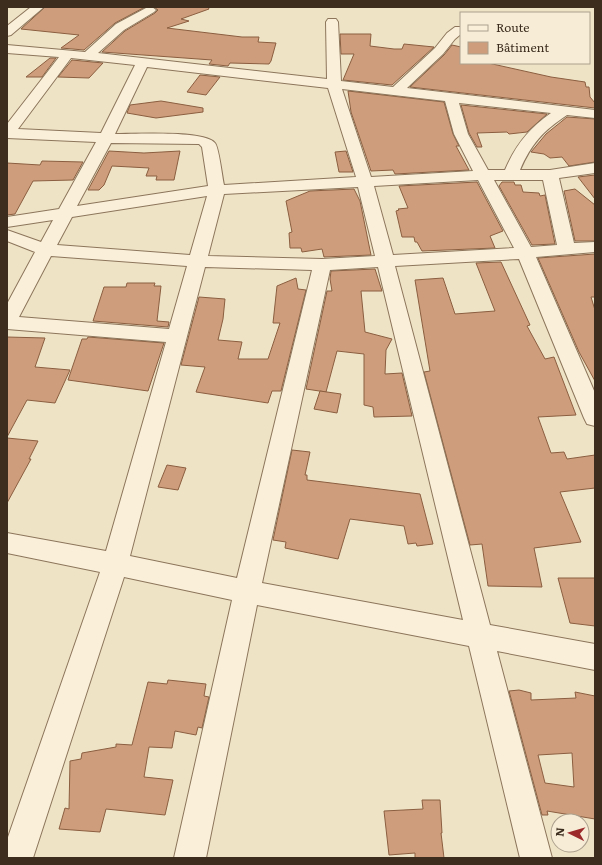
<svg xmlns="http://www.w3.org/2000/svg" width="602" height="865" viewBox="0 0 602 865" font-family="Literata,serif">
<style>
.building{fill:#ce9e7c;stroke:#8b5e40;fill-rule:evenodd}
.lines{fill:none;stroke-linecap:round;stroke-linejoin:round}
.minor-casing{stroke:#8c755b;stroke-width:2}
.minor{fill:#faf0da;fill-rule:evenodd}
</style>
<rect width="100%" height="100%" fill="#efe3c6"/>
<g class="building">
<polygon points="45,7 145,7 115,23 84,50 61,48 79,35 21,29"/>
<polygon points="154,7 208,7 209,9 181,19 189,21 167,28 242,37 259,37 258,42 276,43 271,61 269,64 230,63 228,66 209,64 212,60 102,52 125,31 155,13 158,10"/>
<polygon points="340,34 371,34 370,46 394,49 402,49 404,44 434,47 392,85 343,80 354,54 341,54"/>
<polygon points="452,45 461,47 461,63 488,63 551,77 585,82 586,87 589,87 590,97 595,103 595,108 410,87 444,55"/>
<polygon points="50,58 56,58 42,77 26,77"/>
<polygon points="72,60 103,63 89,78 58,77"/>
<polygon points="200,75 220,77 206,95 187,92"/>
<polygon points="348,91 444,102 453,134 459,146 456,146 469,170 395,174 393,170 371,171 351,112"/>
<polygon points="161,101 203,108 203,112 156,118 127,113 130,105"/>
<polygon points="461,105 547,114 527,132 509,134 507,132 477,133 482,147 477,147 469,133"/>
<polygon points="567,117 595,119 595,162 569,166 562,157 550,158 544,154 531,152 546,134"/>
<polygon points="109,151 144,153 180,151 174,180 156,180 157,176 146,176 149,168 112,166 104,185 99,190 88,190"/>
<polygon points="346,151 353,172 339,172 335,152"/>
<polygon points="42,161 83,162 73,180 33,181 15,214 7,215 7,163 40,165"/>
<polygon points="595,175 595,199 578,177"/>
<polygon points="477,182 503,231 490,236 495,248 422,251 417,242 415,242 414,237 402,237 396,211 399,210 398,209 408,208 399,186"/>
<polygon points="502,182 514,182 515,185 521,185 523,192 539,193 540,196 545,195 555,244 532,245 499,186"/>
<polygon points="354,189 360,201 371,255 324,257 322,249 302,252 301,248 290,248 289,233 292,232 286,201 310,191"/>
<polygon points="575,189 595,205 595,241 575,241 564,191"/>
<polygon points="595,254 595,297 591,297 595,310 595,381 579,352 538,258"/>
<polygon points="501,262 530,325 527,326 545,359 554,357 576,415 538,417 551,453 564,452 567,459 595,455 595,488 560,492 581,542 534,548 542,587 488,586 482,544 470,545 424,372 430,371 415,280 443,278 455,314 495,311 476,263"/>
<polygon points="375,269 382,291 361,291 365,332 392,339 386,350 385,374 402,373 412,416 374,417 373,407 364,405 364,354 337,351 326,392 306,389 327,291 332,291 330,279 331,271"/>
<polygon points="296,278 298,289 306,290 281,391 272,391 268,403 196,392 205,367 181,365 199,297 225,299 223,319 218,340 242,342 238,359 268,359 280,323 273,323 277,286"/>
<polygon points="127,283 155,283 154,286 161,286 157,321 169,322 168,327 93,321 104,287 126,287"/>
<polygon points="7,337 45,338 35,367 70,370 55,403 27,400 7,437"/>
<polygon points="88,337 164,343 148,391 68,380 82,339 87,339"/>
<polygon points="320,391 341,394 337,413 314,409"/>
<polygon points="7,438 38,441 29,459 31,459 7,503"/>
<polygon points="292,450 310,452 305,475 307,475 307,480 420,494 433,544 417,546 416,543 408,544 404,526 350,519 338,559 285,548 286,542 273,540"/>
<polygon points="167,465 186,468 178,490 158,487"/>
<polygon points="558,578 595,578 595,626 570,623"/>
<polygon points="168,680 206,684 204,696 209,697 202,728 198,727 196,735 175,731 172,748 149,747 144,777 173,780 165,815 106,809 100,832 59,829 65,808 69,809 70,761 81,759 82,753 116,747 116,744 132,745 148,682 167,684"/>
<path d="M519 690 531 693V700L576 698 575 692 595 696V819L547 811 548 815H542L509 691ZM572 753 574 787 545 783 538 755Z"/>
<polygon points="422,800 440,800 442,833 441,833 444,858 415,858 415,853 389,855 384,811 423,809"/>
</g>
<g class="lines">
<g class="minor-casing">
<g id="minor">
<polygon points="31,7 44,7 11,35 7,36 7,26"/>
<path d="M146 8 152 7 156 10 154 12 124 30 98 53 327 79 326 22 328 19H336L338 22 341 81 393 87 435 48 447 33 455 27H461V34L455 39 443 54 407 88 595 110V118L567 115C543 131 531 144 520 170H550L595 163V173L559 178 574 243 595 242V252L536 257 595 393V426L587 424 584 418 519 259 395 266 490 625 595 644V670L497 651 552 858H520L469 646 257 605 206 858H174L232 600 124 577 33 858H7V840L100 572 7 553V533L106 551 166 342 7 329V304L35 252 7 241V230L41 242 53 220 7 227V217L59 209 96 142 7 138V124L59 57 7 53V45L85 52 116 24ZM71 58 135 65 101 133 18 129ZM147 67 328 88 356 177 224 185C222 176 219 148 215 143 205 130 134 134 115 134ZM342 89 445 101 454 134 473 171 371 177ZM459 103 551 113C529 128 515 146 505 170H488L468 134ZM111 143 199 144 202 147 208 186 77 206ZM478 180 514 248 393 255 374 186ZM494 180H543L557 245 531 247ZM358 187 375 256 322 259 208 256 224 194ZM207 196 190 255 57 245 72 217ZM51 256 187 266 169 329 19 317ZM205 267 312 270 237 578 130 556ZM378 267 463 620 262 583 330 270Z"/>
</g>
</g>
<use href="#minor" class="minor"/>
</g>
<rect width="602" height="865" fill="none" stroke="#3c2d1f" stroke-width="16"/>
<rect x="460" y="12" width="130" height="52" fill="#f7edd6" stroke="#aca08d"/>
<rect x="468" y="25" width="20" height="6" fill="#faf0da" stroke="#aca08d"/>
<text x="496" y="32" font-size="12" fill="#3c2d1f">Route</text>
<rect x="468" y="42" width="20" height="12" fill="#ce9e7c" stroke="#aca08d"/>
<text x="496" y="52" font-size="12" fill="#3c2d1f">Bâtiment</text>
<g transform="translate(570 833) rotate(275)"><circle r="19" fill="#f7edd6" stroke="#aca08d"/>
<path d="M0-3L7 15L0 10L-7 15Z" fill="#9c2a2b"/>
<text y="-6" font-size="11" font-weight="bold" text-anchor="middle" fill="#3c2d1f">N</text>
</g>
</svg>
